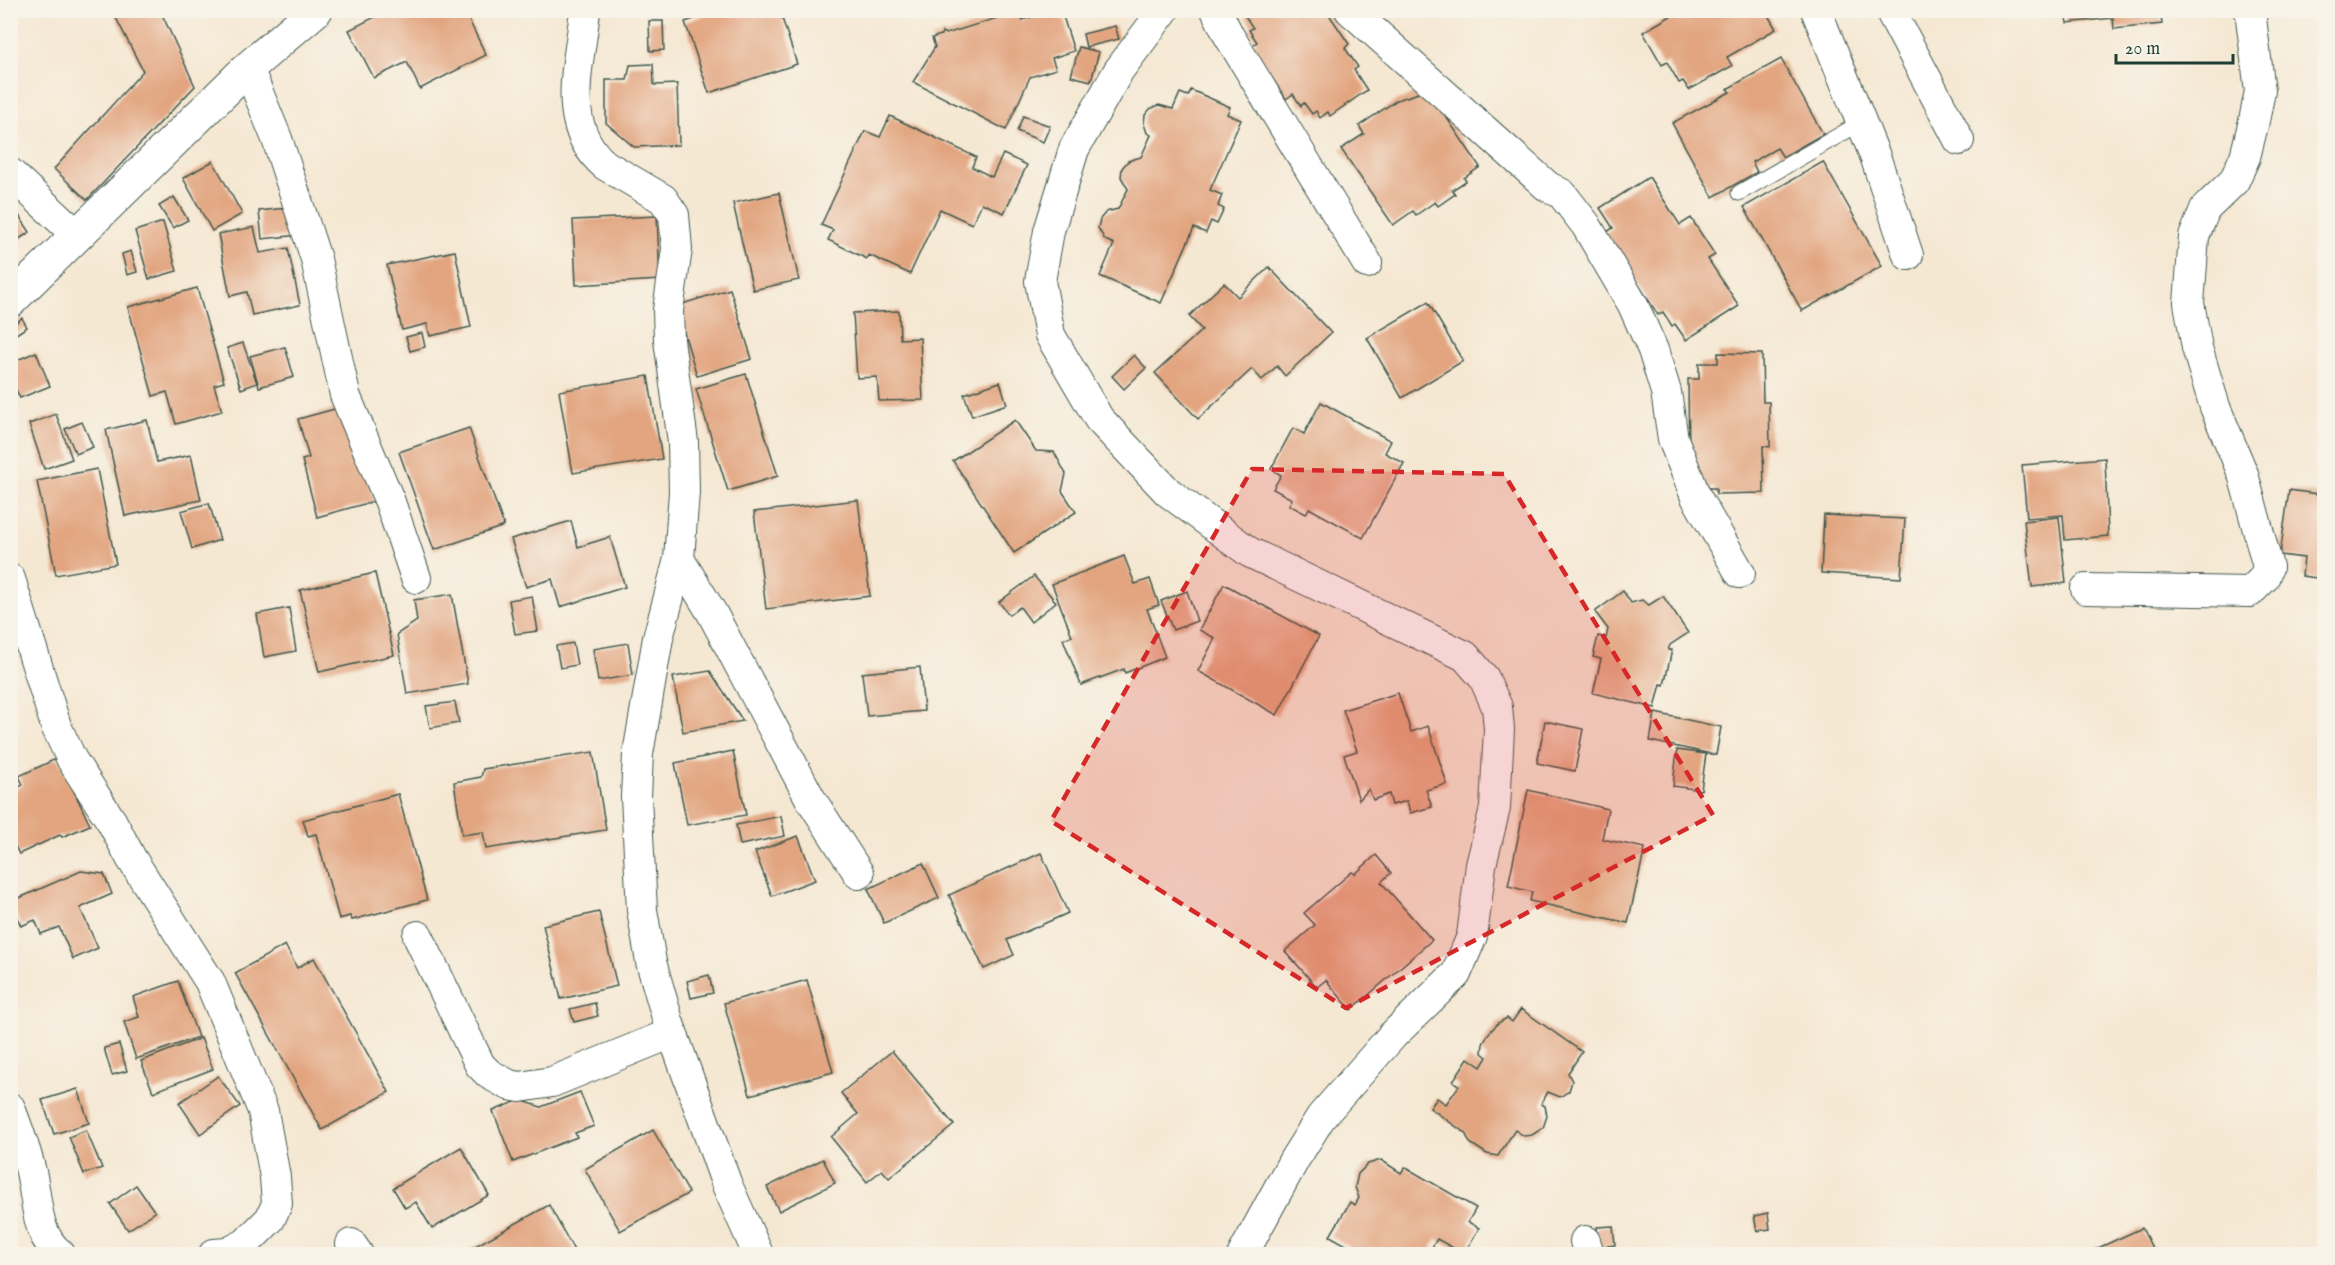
<svg xmlns="http://www.w3.org/2000/svg" width="2335" height="1265" viewBox="0 0 2335 1265" font-family="'IM FELL English',serif">
<style>
.building{fill:#e2a580}
.lines{fill:none;stroke-linecap:round;stroke-linejoin:round}
.service-casing{stroke:#3f574c;stroke-width:17}
.minor-casing{stroke:#3f574c;stroke-width:32}
.tertiary-casing{stroke:#3f574c;stroke-width:35}
.service{stroke:#fff;stroke-width:15}
.minor{stroke:#fff;stroke-width:30}
.tertiary{stroke:#fff;stroke-width:33}
.marked{fill:#d62828;fill-opacity:0.2;stroke:#d62828;stroke-width:4.5;stroke-dasharray:12 8;stroke-linejoin:round}
</style>
<rect width="100%" height="100%" fill="#f7f3e8"/>
<filter id="ink" filterUnits="userSpaceOnUse"><feTurbulence type="fractalNoise" baseFrequency=".0167" numOctaves="2"/><feDisplacementMap in="SourceGraphic" scale="12" xChannelSelector="R" yChannelSelector="G"/><feConvolveMatrix kernelMatrix="1 2 1 2 8 2 1 2 1" color-interpolation-filters="sRGB"/></filter>
<filter id="wash" filterUnits="userSpaceOnUse"><feTurbulence type="fractalNoise" baseFrequency=".008" numOctaves="4" result="noise"/><feDisplacementMap in="SourceGraphic" scale="24" xChannelSelector="R" yChannelSelector="G"/><feGaussianBlur stdDeviation="1.35" result="paint"/><feColorMatrix in="noise" values="0 0 0 0 0 0 0 0 0 0 0 0 0 0 0 0 0 1.4 0 .05"/><feComposite in="paint" operator="in"/></filter>
<g filter="url(#wash)">
<rect width="100%" height="100%" fill="#f5e8d3"/>
<g id="blocks">
<g class="building">
<polygon points="112,10 160,10 195,86 87,200 54,169 143,71"/>
<polygon points="384,10 464,10 486,55 420,89 407,62 374,78 349,30 385,12"/>
<polygon points="720,10 783,10 785,14 781,15 797,64 709,93 685,22"/>
<polygon points="1052,10 1061,10 1074,51 1052,58 1056,69 1030,77 1006,130 913,82 935,47 932,38 941,35 942,32 946,34 1016,12 1022,20"/>
<polygon points="1247,10 1326,10 1349,44 1345,48 1358,67 1354,70 1367,90 1330,116 1328,112 1320,118 1316,111 1312,114 1304,103 1301,106 1293,94 1286,99 1251,46 1257,42 1249,30 1253,28 1245,16 1249,13"/>
<polygon points="1681,10 1765,10 1776,29 1727,57 1732,66 1689,90 1683,81 1679,83 1667,62 1662,65 1643,32"/>
<polygon points="2065,10 2160,10 2162,24 2114,29 2113,18 2067,23"/>
<polygon points="649,21 663,21 664,50 650,51"/>
<polygon points="1115,26 1119,39 1086,47 1083,34"/>
<polygon points="1079,47 1099,52 1091,81 1071,76"/>
<polygon points="1781,59 1823,134 1783,157 1777,148 1752,162 1757,172 1713,197 1672,123 1730,92 1727,89"/>
<polygon points="653,64 654,85 677,84 679,145 634,147 606,123 606,80 627,80 630,65"/>
<polygon points="1191,90 1230,107 1227,114 1241,120 1210,190 1222,195 1218,206 1224,209 1217,224 1211,221 1206,233 1194,228 1161,303 1100,276 1114,244 1105,240 1098,228 1100,219 1106,212 1118,209 1128,189 1121,177 1122,168 1128,161 1141,157 1151,135 1147,133 1144,124 1145,115 1150,109 1159,105 1173,109 1180,93 1188,96"/>
<polygon points="1428,90 1480,167 1464,178 1466,181 1452,190 1455,194 1438,206 1435,202 1416,215 1413,211 1393,225 1341,149 1364,134 1359,126 1397,100"/>
<polygon points="890,116 976,157 972,167 992,177 1003,154 1027,165 1004,213 982,203 972,224 940,209 910,274 869,255 867,259 828,240 833,230 821,225 865,131 880,137"/>
<polygon points="1023,116 1050,126 1043,142 1017,131"/>
<polygon points="213,161 242,214 212,231 183,178"/>
<polygon points="1823,162 1882,266 1802,311 1744,207"/>
<polygon points="1649,177 1680,225 1691,218 1715,255 1708,259 1739,306 1686,340 1675,324 1672,326 1663,312 1658,315 1605,233 1613,228 1600,208"/>
<polygon points="779,193 799,280 753,290 733,203"/>
<polygon points="174,197 188,220 173,228 159,206"/>
<polygon points="10,202 30,232 10,245"/>
<polygon points="295,207 299,235 262,239 259,211"/>
<polygon points="657,216 660,280 576,285 573,220"/>
<polygon points="163,222 177,271 149,279 135,231"/>
<polygon points="254,227 260,253 288,248 300,305 252,315 247,292 230,296 218,234"/>
<polygon points="131,251 137,272 127,275 122,254"/>
<polygon points="455,251 471,327 430,336 427,324 402,330 387,265"/>
<polygon points="1269,267 1331,333 1285,376 1277,366 1262,380 1252,369 1198,419 1155,373 1202,330 1189,316 1224,283 1238,297"/>
<polygon points="197,288 224,382 214,385 222,411 176,424 167,392 153,396 128,307"/>
<polygon points="730,289 752,359 697,376 676,306"/>
<polygon points="1428,302 1463,361 1402,398 1367,338"/>
<polygon points="899,311 900,339 920,338 923,400 879,401 877,377 857,378 853,313"/>
<polygon points="22,318 27,327 10,338 10,327"/>
<polygon points="422,333 425,347 410,351 406,337"/>
<polygon points="243,343 257,383 241,389 227,348"/>
<polygon points="285,347 294,377 259,387 250,356"/>
<polygon points="36,352 50,386 20,398 10,377 10,363"/>
<polygon points="1718,353 1762,354 1763,402 1769,402 1770,447 1763,446 1764,493 1716,494 1716,488 1700,488 1689,460 1688,379 1699,379 1699,363 1718,363"/>
<polygon points="1134,355 1146,368 1124,389 1112,376"/>
<polygon points="746,374 778,476 728,491 696,389"/>
<polygon points="648,376 662,459 573,473 559,391"/>
<polygon points="1000,382 1007,404 972,416 964,394"/>
<polygon points="1321,402 1391,441 1385,453 1404,463 1363,538 1309,508 1306,514 1289,505 1292,499 1273,489 1281,475 1271,469 1293,428 1304,434"/>
<polygon points="342,407 375,501 317,517 302,460 309,458 298,419"/>
<polygon points="56,414 72,459 44,469 29,424"/>
<polygon points="147,420 157,462 191,455 201,500 125,516 106,430"/>
<polygon points="1015,420 1036,451 1054,452 1066,474 1062,491 1076,512 1014,553 953,461"/>
<polygon points="82,422 93,447 76,454 65,429"/>
<polygon points="469,428 504,526 434,550 399,452"/>
<polygon points="2105,458 2108,536 2065,540 2063,515 2027,518 2022,465"/>
<polygon points="97,469 116,564 56,575 37,481"/>
<polygon points="2289,490 2324,495 2324,579 2302,576 2304,558 2280,555"/>
<polygon points="858,500 870,596 766,609 754,512"/>
<polygon points="209,503 220,540 192,549 181,511"/>
<polygon points="1824,515 1905,519 1901,578 1821,573"/>
<polygon points="2059,517 2066,583 2032,587 2024,521"/>
<polygon points="571,521 578,547 610,537 625,587 560,607 552,579 526,587 511,539"/>
<polygon points="1124,556 1135,584 1150,579 1159,605 1147,609 1165,657 1125,673 1124,669 1081,685 1063,639 1072,636 1052,584"/>
<polygon points="375,573 394,655 319,672 300,590"/>
<polygon points="1034,576 1056,602 1031,622 1020,607 1009,615 999,602"/>
<polygon points="1224,584 1319,636 1277,715 1198,671 1215,638 1199,630"/>
<polygon points="1187,591 1197,621 1173,630 1161,601"/>
<polygon points="1623,591 1631,603 1642,600 1649,605 1663,596 1688,633 1670,645 1668,650 1672,650 1664,685 1661,684 1655,708 1593,693 1601,659 1593,657 1598,636 1606,638 1608,629 1595,612"/>
<polygon points="452,594 468,684 407,694 397,634 417,621 414,600"/>
<polygon points="532,596 538,631 515,634 509,600"/>
<polygon points="289,608 296,651 264,657 257,614"/>
<polygon points="573,643 577,665 560,668 556,646"/>
<polygon points="628,643 633,675 598,681 593,649"/>
<polygon points="920,667 924,711 867,716 862,673"/>
<polygon points="710,671 743,721 683,732 673,677"/>
<polygon points="1398,693 1411,732 1428,726 1447,784 1426,790 1432,807 1410,813 1407,801 1392,805 1389,794 1373,800 1369,789 1359,800 1344,755 1357,751 1343,710"/>
<polygon points="455,702 459,723 430,728 426,706"/>
<polygon points="1655,713 1721,727 1716,755 1650,741"/>
<polygon points="1545,721 1583,729 1575,771 1537,763"/>
<polygon points="1677,750 1706,754 1701,790 1673,786"/>
<polygon points="733,751 746,815 687,825 675,763"/>
<polygon points="593,752 606,830 486,849 483,832 462,835 454,782 481,777 483,769"/>
<polygon points="58,758 90,825 62,837 60,835 19,854 10,836 10,791 23,785 19,776"/>
<polygon points="1528,790 1608,809 1602,839 1645,848 1628,923 1530,901 1532,892 1508,886"/>
<polygon points="398,794 427,900 352,920 350,916 339,919 316,834 308,836 303,820"/>
<polygon points="781,816 785,836 740,845 736,825"/>
<polygon points="798,836 815,880 772,896 755,852"/>
<polygon points="1041,853 1068,913 1007,940 1014,955 984,969 949,895"/>
<polygon points="1376,855 1391,873 1381,882 1432,940 1351,1010 1326,980 1317,987 1285,951 1315,925 1304,913 1347,876 1352,872 1355,874"/>
<polygon points="923,863 939,898 884,923 868,889"/>
<polygon points="81,871 104,874 112,894 80,908 98,948 73,959 59,927 41,934 35,920 21,926 10,902"/>
<polygon points="599,912 617,986 561,999 543,925"/>
<polygon points="285,945 297,968 314,958 389,1092 322,1130 235,973"/>
<polygon points="709,975 713,993 691,998 687,981"/>
<polygon points="807,980 833,1072 750,1095 724,1003"/>
<polygon points="178,981 198,1037 136,1059 124,1022 139,1017 133,997"/>
<polygon points="595,1003 598,1016 574,1022 570,1009"/>
<polygon points="1521,1009 1582,1052 1568,1073 1572,1081 1569,1091 1560,1097 1548,1092 1541,1104 1545,1106 1547,1116 1543,1128 1532,1135 1524,1136 1515,1130 1498,1156 1487,1154 1470,1143 1465,1133 1430,1108 1437,1098 1446,1104 1459,1086 1453,1081 1468,1058 1481,1067 1487,1057 1482,1053 1483,1044 1489,1033 1498,1023 1507,1018 1512,1022"/>
<polygon points="201,1038 213,1069 153,1092 141,1061"/>
<polygon points="119,1044 127,1071 112,1075 104,1048"/>
<polygon points="892,1051 954,1125 889,1178 882,1170 867,1182 831,1137 858,1114 841,1093"/>
<polygon points="218,1076 240,1106 200,1134 179,1103"/>
<polygon points="78,1089 89,1123 54,1134 42,1100"/>
<polygon points="580,1092 594,1126 575,1133 577,1137 513,1162 493,1111 520,1100 541,1107"/>
<polygon points="86,1130 102,1168 84,1174 69,1137"/>
<polygon points="653,1130 689,1193 620,1231 585,1169"/>
<polygon points="461,1147 489,1195 432,1229 416,1202 405,1208 393,1188"/>
<polygon points="823,1159 835,1183 779,1211 767,1187"/>
<polygon points="1381,1160 1401,1173 1405,1167 1476,1208 1468,1222 1479,1228 1464,1254 1437,1239 1428,1254 1343,1254 1348,1246 1330,1236 1350,1202 1355,1205 1359,1198 1355,1187 1358,1174 1368,1164"/>
<polygon points="136,1185 155,1212 128,1230 110,1204"/>
<polygon points="549,1205 576,1254 470,1254 468,1250"/>
<polygon points="1768,1213 1770,1229 1757,1231 1754,1216"/>
<polygon points="1613,1226 1615,1245 1599,1247 1597,1227"/>
<polygon points="2142,1228 2155,1254 2085,1254"/>
</g>
</g>
</g>
<g filter="url(#ink)">
<use href="#blocks" fill-opacity="0" stroke="#3f574c" stroke-width="1.5"/>
<g class="lines">
<g class="service-casing">
<polyline id="service" points="1739,193 1862,122"/>
</g>
<g class="minor-casing">
<g id="minor">
<path d="M585 10C580 64 558 125 605 165L663 199 674 215 677 249 668 310 669 340 683 442 684 492 679 559 658 638 638 754 636 797 642 910 651 962 668 1021 727 1185 758 1254"/>
<polyline points="1164,10 1119,70 1074,149 1049,231 1040,281 1050,335 1099,419 1168,492 1249,552 1465,656 1484,678 1497,707 1499,729 1495,808 1481,865 1472,936 1456,974 1393,1035 1321,1117 1294,1160 1243,1254"/>
<polyline points="1216,10 1229,36 1367,263"/>
<polyline points="1350,10 1547,186 1562,194 1586,225 1633,305 1653,350 1666,392 1673,439 1696,497 1740,573"/>
<polyline points="1816,10 1875,156 1908,255"/>
<polyline points="1890,10 1959,140"/>
<polyline points="248,68 277,139 316,259 345,395 390,502 416,578"/>
<polyline points="10,173 78,236"/>
<polyline points="679,559 712,613 810,798 859,874"/>
<polyline points="10,579 56,726 72,760 112,822 131,858 210,982 263,1111 275,1177 277,1204 270,1219 245,1244 227,1253 214,1254"/>
<polyline points="2086,589 2250,592 2264,578 2268,567 2243,474 2215,407 2197,348 2189,303 2194,237 2205,209 2234,181 2245,157 2254,121 2260,91 2250,10"/>
<polyline points="418,936 480,1065 489,1074 509,1085 520,1087 552,1082 672,1033"/>
<path d="M10 1108C18 1129 26 1150 31 1172 38 1201 35 1234 60 1254"/>
<polyline points="1585,1241 1589,1254"/>
<polyline points="351,1244 358,1254"/>
</g>
</g>
<g class="tertiary-casing">
<polyline id="tertiary" points="10,301 248,68 316,10"/>
</g>
<use href="#service" class="service"/>
<use href="#minor" class="minor"/>
<use href="#tertiary" class="tertiary"/>
</g>
</g>
<path class="marked" d="M1252 469 1504 474 1713 815 1346 1008 1051 821Z"/>
<rect width="2335" height="1265" fill="none" stroke="#f7f3e8" stroke-width="36"/>
<path d="M2116 54v9h117v-9" fill="none" stroke="#1f3d34" stroke-width="3"/>
<text x="2125" y="54" font-size="18" fill="#1f3d34" stroke="#f7f3e8" stroke-width="4.5" paint-order="stroke">20 m</text>
</svg>
